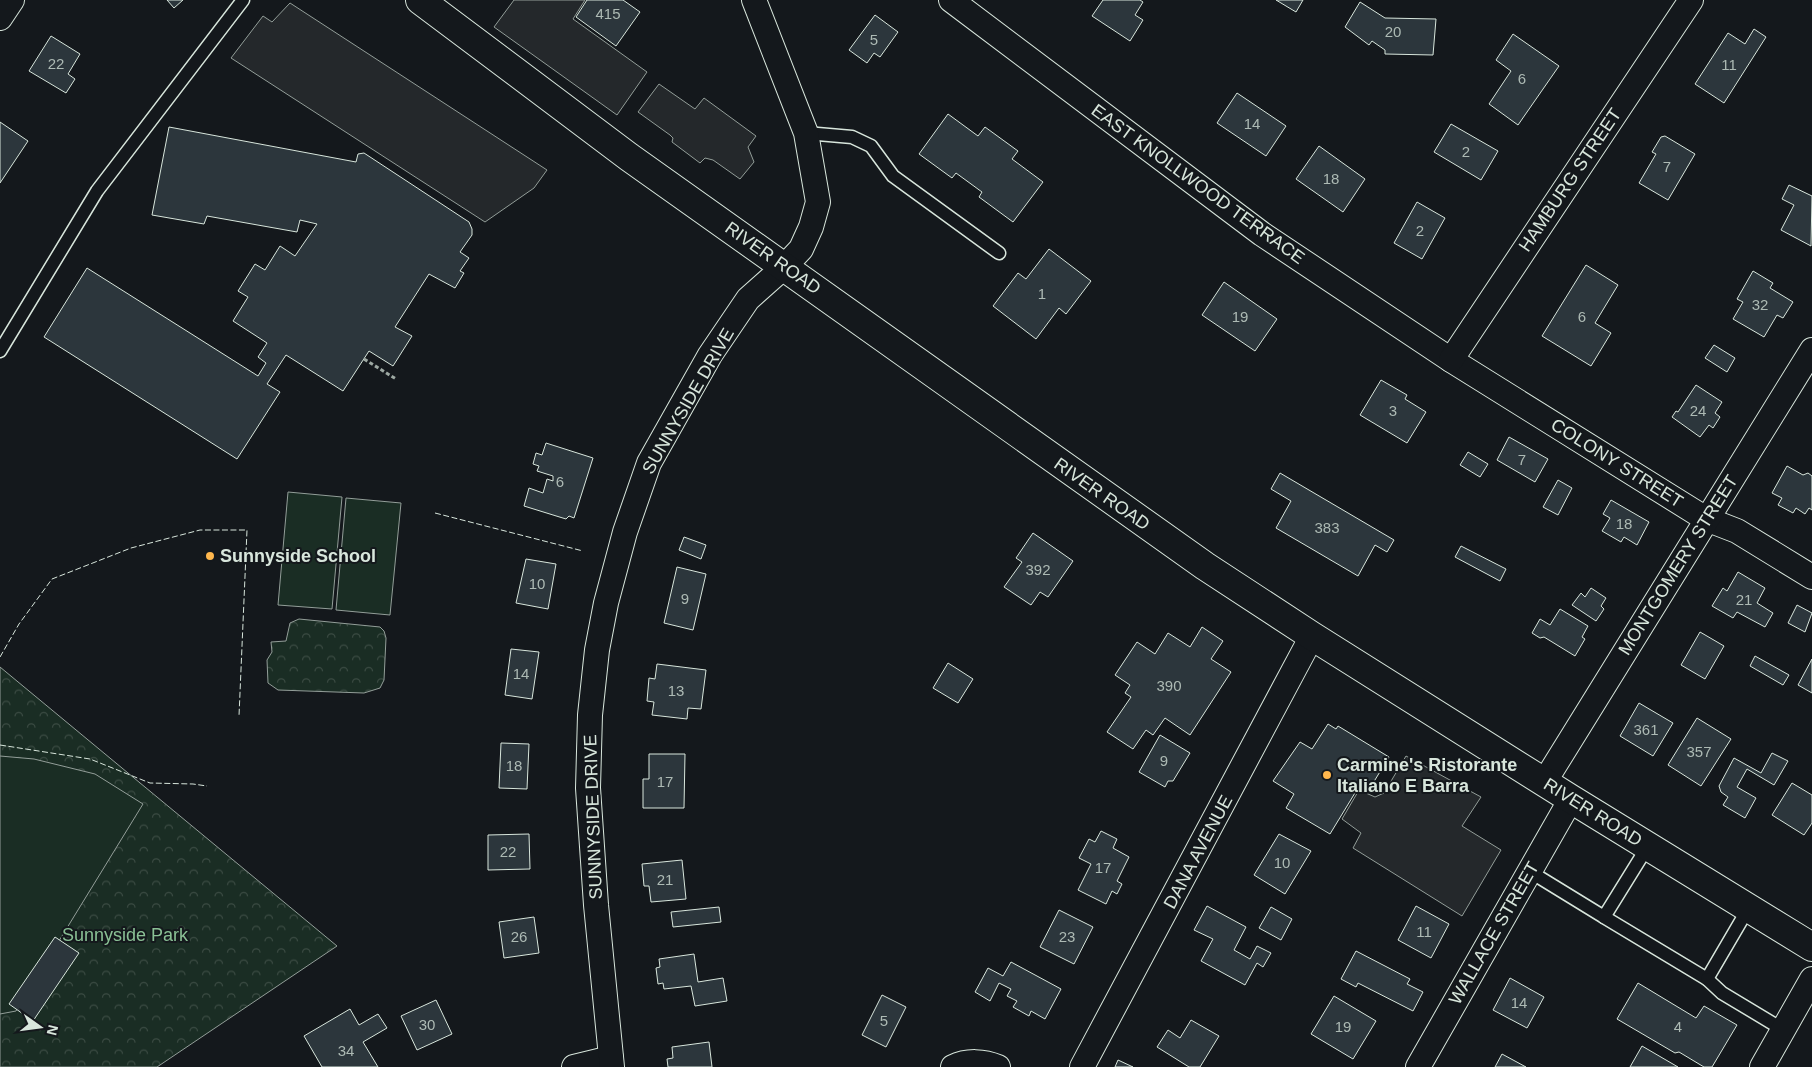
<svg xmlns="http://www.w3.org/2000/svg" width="1812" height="1067" viewBox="0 0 1812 1067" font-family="Arial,sans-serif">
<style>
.park{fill:url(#park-crowns);stroke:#939e99}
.garden{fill:#1a2d24;stroke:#939e99}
.parking{fill:#24282b;stroke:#939e99}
.building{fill:#2c363c;stroke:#d8e6dc}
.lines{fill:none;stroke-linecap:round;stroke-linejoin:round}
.lane-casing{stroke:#d8e6dc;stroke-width:15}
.street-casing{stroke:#d8e6dc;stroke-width:26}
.secondary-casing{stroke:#d8e6dc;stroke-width:30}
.path{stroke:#9da8a2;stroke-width:3;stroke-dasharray:4 2.5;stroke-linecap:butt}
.lane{stroke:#14181c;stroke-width:12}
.street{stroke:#14181c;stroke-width:24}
.secondary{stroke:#14181c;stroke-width:28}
.fence{stroke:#d8e6dc;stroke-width:1;stroke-dasharray:6 2.5;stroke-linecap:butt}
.poi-dot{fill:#ffb74d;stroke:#14181c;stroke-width:2}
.labels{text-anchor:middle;stroke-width:4;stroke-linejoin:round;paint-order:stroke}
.number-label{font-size:15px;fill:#adbab4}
.street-label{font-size:18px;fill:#d8e6dc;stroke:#14181c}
.poi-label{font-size:18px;font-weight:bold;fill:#d8e6dc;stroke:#14181c;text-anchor:start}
.park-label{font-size:18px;fill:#8ac095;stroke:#14181c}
</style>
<defs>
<pattern id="park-crowns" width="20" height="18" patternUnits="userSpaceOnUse" patternTransform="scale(1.25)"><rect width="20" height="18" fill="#1a2d24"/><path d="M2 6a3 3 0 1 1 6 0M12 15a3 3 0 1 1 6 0" fill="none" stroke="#3b4b43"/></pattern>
</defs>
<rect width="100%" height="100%" fill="#14181c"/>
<g class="park">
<polygon points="299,619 380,627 384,631 386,638 384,680 380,688 364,693 278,690 268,683 267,660 272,652 271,642 286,641 290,623"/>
<polygon points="0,667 337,946 157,1067 0,1067"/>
</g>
<g class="garden">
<polygon points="288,492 342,497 332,609 278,605"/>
<polygon points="346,498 401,503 390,615 336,610"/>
<polygon points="0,756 34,759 95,774 143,804 16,1011 0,1014"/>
</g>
<g class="parking">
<polygon points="514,0 585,0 573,19 647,72 617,115 494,27"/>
<polygon points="290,3 547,170 534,188 485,222 231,58 263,16 272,22"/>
<polygon points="659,84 695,109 704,98 756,136 748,147 754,162 740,179 713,160 705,158 700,163 672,142 673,138 670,135 638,112"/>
<polygon points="1406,756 1481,797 1462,826 1501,850 1462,916 1353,848 1361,833 1342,819 1359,790 1375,797 1384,793"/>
</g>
<g class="building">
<polygon points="167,0 183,0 174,8"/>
<polygon points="587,0 623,0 640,12 616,46 576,17"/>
<polygon points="1103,0 1140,0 1143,2 1135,15 1143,20 1130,41 1092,16"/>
<polygon points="1276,0 1303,0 1296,12"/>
<polygon points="1360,2 1385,18 1436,19 1433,55 1385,54 1385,50 1372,41 1369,45 1345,27"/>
<polygon points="875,15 898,32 880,57 874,53 867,63 849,50"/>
<polygon points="1754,29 1766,37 1724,103 1695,84 1728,33 1745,44"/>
<polygon points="1513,34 1559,66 1518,125 1489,104 1511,71 1496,60"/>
<polygon points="51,36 80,54 68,74 75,79 66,93 29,71"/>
<polygon points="1237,93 1286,126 1266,156 1217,123"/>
<polygon points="948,114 978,136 985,127 1018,151 1012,159 1043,182 1013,222 979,197 982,192 956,173 952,178 919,154"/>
<polygon points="0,122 28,141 0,183"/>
<polygon points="1451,124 1498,151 1481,180 1434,152"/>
<polygon points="169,127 356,162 358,154 364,153 469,222 472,229 472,235 460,252 469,258 460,271 464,273 455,288 429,274 395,327 412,336 393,366 369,351 343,391 286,355 267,384 280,392 237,459 44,337 87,268 258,376 266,363 258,357 267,343 233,321 248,297 238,291 255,264 265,270 280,246 295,256 317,224 300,220 297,232 207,216 204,224 152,215"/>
<polygon points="1665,136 1695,154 1668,200 1639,183 1656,154 1652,152 1661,137"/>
<polygon points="1319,146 1365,179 1343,212 1296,179"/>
<polygon points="1789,185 1812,196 1811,246 1781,230 1794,205 1782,199"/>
<polygon points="1417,202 1445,218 1422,259 1394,243"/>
<polygon points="1049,249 1091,281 1066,314 1059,308 1036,339 993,306 1018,273 1026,279"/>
<polygon points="1586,265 1618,285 1595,323 1611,333 1591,366 1542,336"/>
<polygon points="1753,271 1773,283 1770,288 1793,302 1783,318 1777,315 1764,337 1733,319 1743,302 1737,299"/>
<polygon points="1224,282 1277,319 1255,351 1202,315"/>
<polygon points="1714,345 1735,358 1727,372 1705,358"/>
<polygon points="1381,380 1407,395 1405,399 1426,412 1407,443 1360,415"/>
<polygon points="1696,385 1722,402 1715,413 1720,417 1713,428 1709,425 1700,437 1672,417 1676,411 1678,412"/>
<polygon points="1509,437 1548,459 1535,482 1497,460"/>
<polygon points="546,443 593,458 574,518 569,516 566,519 524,506 529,488 543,493 547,479 553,481 553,476 537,471 539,466 533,464 536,453 542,455"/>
<polygon points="1468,452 1488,464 1480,477 1460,465"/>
<polygon points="1787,466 1803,475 1808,473 1812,476 1812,510 1809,508 1805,514 1796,508 1793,513 1778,505 1782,498 1772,493"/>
<polygon points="1280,473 1394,540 1387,552 1375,545 1358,576 1276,528 1291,501 1271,489"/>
<polygon points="1558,480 1572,488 1558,515 1543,507"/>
<polygon points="1611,500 1649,522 1637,545 1624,537 1621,542 1602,531 1610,518 1603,514"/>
<polygon points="1033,533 1073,561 1048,597 1040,592 1031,605 1004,587 1022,562 1016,558"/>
<polygon points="684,537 706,545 701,559 679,550"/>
<polygon points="1461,546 1506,569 1500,581 1455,557"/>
<polygon points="526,559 556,564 548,609 516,603"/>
<polygon points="677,567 706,574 693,630 664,623"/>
<polygon points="1738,572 1765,588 1757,603 1773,613 1765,627 1737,612 1733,618 1712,606 1723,588 1727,591"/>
<polygon points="1591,588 1606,598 1601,606 1604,609 1596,621 1572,605 1581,593 1585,597"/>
<polygon points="1797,605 1812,613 1805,632 1788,623"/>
<polygon points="1560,609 1588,626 1582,637 1585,639 1575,656 1544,637 1540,638 1532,633 1540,619 1550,625"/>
<polygon points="1202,627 1223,641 1211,659 1231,672 1190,735 1165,718 1153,735 1146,730 1133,749 1107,732 1131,697 1125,693 1130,685 1115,675 1137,642 1155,654 1168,633 1190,647"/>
<polygon points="1700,632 1724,646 1705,679 1681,665"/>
<polygon points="511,649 539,652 532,699 505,695"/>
<polygon points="1755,656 1789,675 1783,685 1750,666"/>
<polygon points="1812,659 1812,693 1798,685"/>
<polygon points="948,663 973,679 958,703 933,688"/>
<polygon points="657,664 706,670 701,709 688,708 687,719 652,715 654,702 647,701 649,678 655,679"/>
<polygon points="1639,703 1673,723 1653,756 1620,736"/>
<polygon points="1697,718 1731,739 1701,786 1668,765"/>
<polygon points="1328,724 1336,729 1338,726 1389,757 1367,793 1358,788 1330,834 1286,808 1294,794 1273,781 1300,742 1312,749"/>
<polygon points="1160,735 1190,753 1173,781 1168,781 1165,787 1139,772"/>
<polygon points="501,743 529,744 527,789 499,788"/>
<polygon points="1772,753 1788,761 1774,785 1747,769 1737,787 1756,798 1745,818 1723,805 1728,797 1721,792 1719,786 1734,758 1761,773"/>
<polygon points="649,754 685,754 684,808 643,808 643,779 649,779"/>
<polygon points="1792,783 1812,795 1812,823 1804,835 1772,815"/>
<polygon points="1101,831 1117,839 1113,848 1129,857 1117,881 1122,884 1117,894 1112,891 1106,904 1078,890 1091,864 1079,858 1089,839 1095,842"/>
<polygon points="529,834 530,869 488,870 488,835"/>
<polygon points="1279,834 1311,851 1285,894 1254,875"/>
<polygon points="682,860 686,899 651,902 649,886 644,886 642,864"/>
<polygon points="1207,906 1246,927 1234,950 1250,959 1257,946 1271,953 1263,967 1257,963 1245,985 1201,961 1213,939 1194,930"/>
<polygon points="1416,906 1449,924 1431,958 1398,940"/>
<polygon points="719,907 721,922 673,927 671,912"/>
<polygon points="1271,907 1292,919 1281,940 1259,928"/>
<polygon points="1059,910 1093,927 1074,964 1040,947"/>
<polygon points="534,917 539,953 504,958 499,922"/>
<polygon points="55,937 79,953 33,1021 9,1004"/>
<polygon points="1356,951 1410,979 1407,984 1423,992 1413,1011 1358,983 1356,987 1341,979"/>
<polygon points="694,954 698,982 723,978 727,1001 695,1006 691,986 664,989 663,983 658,984 656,968 660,967 659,959"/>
<polygon points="1011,962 1061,989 1045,1019 1031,1011 1029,1016 1013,1007 1017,1001 1007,996 1011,989 999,983 990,1001 975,992 988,968 1003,976"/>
<polygon points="1510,978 1544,997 1527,1028 1493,1010"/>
<polygon points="1638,983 1696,1018 1704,1006 1737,1025 1712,1067 1704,1067 1679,1052 1675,1053 1617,1019"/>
<polygon points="882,995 906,1007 886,1047 862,1035"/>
<polygon points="1334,996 1376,1021 1353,1059 1311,1034"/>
<polygon points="436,1000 452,1034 417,1050 401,1016"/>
<polygon points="350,1009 359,1025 378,1014 387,1028 363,1042 378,1067 322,1067 304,1036"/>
<polygon points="1191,1020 1219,1036 1200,1067 1189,1067 1157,1047 1168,1030 1180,1038"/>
<polygon points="709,1042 712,1067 668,1067 667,1059 673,1058 672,1047"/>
<polygon points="1642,1046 1678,1067 1630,1067"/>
<polygon points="1502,1054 1526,1067 1495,1067"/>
<polygon points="1118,1060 1133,1067 1115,1067"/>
</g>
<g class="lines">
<g class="lane-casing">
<g id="lane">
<polyline points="806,133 852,137 871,146 893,176 999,253"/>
<polyline points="0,351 97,191 243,0"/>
<polyline points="1529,871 1604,917 1648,846"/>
<polyline points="1604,917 1707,979 1748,909"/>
<polyline points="1707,979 1722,993 1782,1029"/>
</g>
</g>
<g class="street-casing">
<g id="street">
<polyline points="951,0 1262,234 1451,360 1706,519 1737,531 1812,577"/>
<polyline points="0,18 12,0"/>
<polyline points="1451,360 1691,0"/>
<polyline points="1545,781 1812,350"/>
<polyline points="574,1067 611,1058"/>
<polyline points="612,1067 596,905 588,788 590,715 597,650 606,603 625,532 649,463 710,355 748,299 785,266 801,249 811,227 818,202 806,133 754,0"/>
<path d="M953 1067C967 1060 984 1061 998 1067"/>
<polyline points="1082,1067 1312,636"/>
<polyline points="1418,1067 1571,799"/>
<polyline points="1762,1067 1812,979"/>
</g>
</g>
<g class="secondary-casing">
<polyline id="secondary" points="420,0 629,157 1205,566 1312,636 1571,799 1812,947"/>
</g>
<polyline class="path" points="364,359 396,379"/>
<use href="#lane" class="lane"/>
<use href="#street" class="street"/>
<use href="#secondary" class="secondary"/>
<g class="fence">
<polyline points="435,513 583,551"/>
<polyline points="0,657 19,624 52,579 131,548 200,530 247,530 239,716"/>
<polyline points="0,745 90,759 150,783 193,784 207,786"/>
</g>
</g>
<g class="poi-dot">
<circle cx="210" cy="556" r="5"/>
<circle cx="1327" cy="775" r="5"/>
</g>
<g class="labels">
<g class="number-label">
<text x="608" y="19">415</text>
<text x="1393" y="37">20</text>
<text x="874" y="45">5</text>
<text x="56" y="69">22</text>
<text x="1729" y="70">11</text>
<text x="1522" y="84">6</text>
<text x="1252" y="129">14</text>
<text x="1466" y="157">2</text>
<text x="1667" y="172">7</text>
<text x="1331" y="184">18</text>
<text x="1420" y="236">2</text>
<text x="1042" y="299">1</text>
<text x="1760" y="310">32</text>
<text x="1240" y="322">19</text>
<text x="1582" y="322">6</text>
<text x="1393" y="416">3</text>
<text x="1698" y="416">24</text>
<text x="1522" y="465">7</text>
<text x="560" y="487">6</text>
<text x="1624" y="529">18</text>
<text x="1327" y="533">383</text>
<text x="1038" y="575">392</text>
<text x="537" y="589">10</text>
<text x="685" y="604">9</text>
<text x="1744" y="605">21</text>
<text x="521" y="679">14</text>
<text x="1169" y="691">390</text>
<text x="676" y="696">13</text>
<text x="1646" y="735">361</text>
<text x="1699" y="757">357</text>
<text x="1164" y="766">9</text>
<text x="514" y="771">18</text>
<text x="665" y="787">17</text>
<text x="508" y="857">22</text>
<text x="1282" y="868">10</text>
<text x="1103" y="873">17</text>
<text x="665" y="885">21</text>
<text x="1424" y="937">11</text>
<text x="519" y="942">26</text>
<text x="1067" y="942">23</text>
<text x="1519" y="1008">14</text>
<text x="884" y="1026">5</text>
<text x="427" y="1030">30</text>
<text x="1343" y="1032">19</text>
<text x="1678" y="1032">4</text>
<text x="346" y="1056">34</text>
</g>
<g class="street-label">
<text transform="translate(1570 180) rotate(-56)" y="6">HAMBURG STREET</text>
<text transform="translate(1198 184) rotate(36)" y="6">EAST KNOLLWOOD TERRACE</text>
<text transform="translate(773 258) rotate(35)" y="6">RIVER ROAD</text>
<text transform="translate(688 401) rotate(-60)" y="6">SUNNYSIDE DRIVE</text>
<text transform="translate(1617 463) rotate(32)" y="6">COLONY STREET</text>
<text transform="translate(1102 494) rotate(35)" y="6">RIVER ROAD</text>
<text transform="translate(1678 565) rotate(-58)" y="6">MONTGOMERY STREET</text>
<text transform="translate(1593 812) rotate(32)" y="6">RIVER ROAD</text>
<text transform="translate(593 817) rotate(-92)" y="6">SUNNYSIDE DRIVE</text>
<text transform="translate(1198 852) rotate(-62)" y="6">DANA AVENUE</text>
<text transform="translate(1494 933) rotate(-60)" y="6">WALLACE STREET</text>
</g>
<g class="poi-label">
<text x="220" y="562">Sunnyside School</text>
<text x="1337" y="771">Carmine's Ristorante<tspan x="1337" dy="21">Italiano E Barra</tspan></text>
</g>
<g class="park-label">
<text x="125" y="941">Sunnyside Park</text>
</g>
</g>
<g transform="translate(40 1027) rotate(104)" stroke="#14181c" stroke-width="4" paint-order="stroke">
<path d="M0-4L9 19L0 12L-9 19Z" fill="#d8e6dc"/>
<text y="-8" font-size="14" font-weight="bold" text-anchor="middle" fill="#d8e6dc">N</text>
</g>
</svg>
